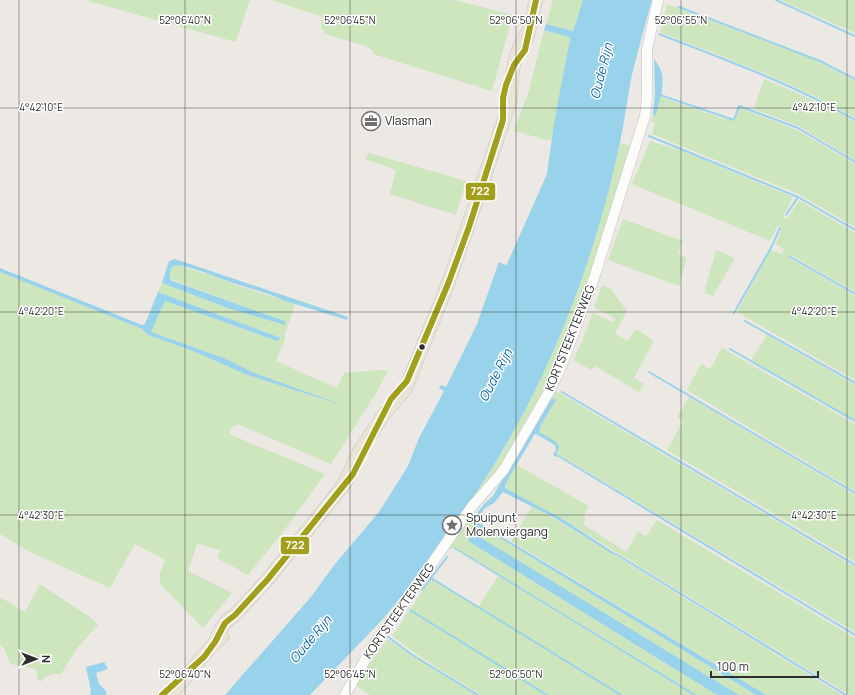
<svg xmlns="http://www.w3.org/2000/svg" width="855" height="695" viewBox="0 0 855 695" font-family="Manrope,sans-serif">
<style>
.green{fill:#cde6be}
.water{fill:#99d3eb}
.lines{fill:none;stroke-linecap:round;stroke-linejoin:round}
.stream{stroke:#99d3eb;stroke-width:2}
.minor-casing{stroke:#c5c4c5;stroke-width:11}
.major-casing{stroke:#c6c5c4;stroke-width:14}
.minor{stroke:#fcfcfb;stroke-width:10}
.major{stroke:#e8e4d6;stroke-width:13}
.bus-1-casing{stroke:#fff;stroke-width:9}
.bus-1{stroke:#a29f1d;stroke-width:6}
.ticks{fill:none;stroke:#2e2e2e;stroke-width:1;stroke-opacity:0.45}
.bus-dot{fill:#2e2e2e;stroke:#fff;stroke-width:1.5}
.labels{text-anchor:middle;stroke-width:3;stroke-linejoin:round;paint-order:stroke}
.poi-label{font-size:12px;fill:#2e2e2e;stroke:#fff;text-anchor:start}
.street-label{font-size:12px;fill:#2e2e2e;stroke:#fff}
.water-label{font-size:13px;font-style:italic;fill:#0f69a1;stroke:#fff}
.ticks-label{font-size:10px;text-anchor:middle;fill:#2e2e2e;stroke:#fff;stroke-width:3;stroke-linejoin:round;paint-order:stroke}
.line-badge{stroke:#fff;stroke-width:1.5}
.badge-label{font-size:11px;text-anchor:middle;font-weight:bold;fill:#fff}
</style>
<rect width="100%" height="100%" fill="#ece8e4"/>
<g class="green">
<polygon points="84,0 250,0 236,42"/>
<polygon points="271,0 455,0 513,15 492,91 373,54 373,51 368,47 325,34 321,27 322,18 320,16"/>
<polygon points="553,0 583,0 573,31 546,24"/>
<polygon points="780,0 855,0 855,33"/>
<path d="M667 4 813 59 855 81V118C793 82 726 58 660 32Z"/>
<polygon points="544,30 569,37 570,39 551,141 514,131 529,90"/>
<polygon points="764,79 827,106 855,122 855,160 799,126 754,109"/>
<polygon points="661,97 719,117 735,121 739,108 799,131 855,164 855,227 798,194 652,134 655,123 651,122 653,115 656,115"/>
<polygon points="650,141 685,152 793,197 783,217 787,219 799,200 855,233 855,292 789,254 787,256 855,296 855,380 737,312 771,250 782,254 784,249 776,244 782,227 778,225 770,241 632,184"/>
<polygon points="620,143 633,147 590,276 552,380 504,463 412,586 411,585 503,451 538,384 584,271 604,203"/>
<polygon points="369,153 466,181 456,215 390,194 396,170 365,159"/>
<polygon points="623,219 683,241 678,254 687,258 679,286 608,260"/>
<polygon points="716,250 735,258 713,296 704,293"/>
<polygon points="174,264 220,278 230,283 295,304 285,334 285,339 276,361 337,388 344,373 379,370 388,371 376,393 331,464 240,425 236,425 231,428 229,434 325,474 286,528 248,575 217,558 221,550 197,544 188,571 232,593 203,628 161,585 159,575 165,560 135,544 110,588 30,552 0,534 0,272 142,329 148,335 193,351 245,374 268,380 344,407 251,372 224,358 151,332 165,301 277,341 281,338 158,292 162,283 230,309 284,325 285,321 170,279 170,270"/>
<polygon points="602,286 610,288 627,311 615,334 627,341 636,329 654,341 634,378 644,384 639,392 595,366 591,370 574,360 593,313 613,322 616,319 594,307"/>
<polygon points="767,335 855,385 855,420 751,360"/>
<polygon points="722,348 855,424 855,491 687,390 701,364 710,369"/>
<polygon points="556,391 855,567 855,632 558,454 559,447 539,432 541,425 555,400 550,398"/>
<polygon points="689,397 855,495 855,562 667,450 683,421 677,417"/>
<polygon points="517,465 589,506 583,516 586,518 583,524 626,552 638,532 646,536 657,520 855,638 855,695 850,695 564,520 506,490 505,485"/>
<polygon points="532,506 615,555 842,695 766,695 511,541"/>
<polygon points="466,519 471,521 472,524 502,539 756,695 739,695 680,659 471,543 717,695 697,695 453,547 451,550 448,547"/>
<polygon points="498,576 693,695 481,695 419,656 392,636 431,578 478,607"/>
<path d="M40 584 91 618 98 625 78 647 61 674C53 674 47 674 42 681H38L36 670C28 665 19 668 10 663L4 648 0 644V597L25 612Z"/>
<polygon points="387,639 476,695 370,695 355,685"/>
</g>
<g class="water">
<path d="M583 0H652C645 26 637 52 631 79 627 101 624 125 619 147 591 277 535 417 454 523V528L450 527 411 585 382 620 310 695H225L310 598 335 564 379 512 408 466 419 438 444 391 439 388 441 385 446 387 477 324 499 262 506 265 507 264 547 174 554 123 570 39 569 37 544 30 546 24 573 31Z"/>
<path d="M654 59C669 76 661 95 656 115H653L655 93Z"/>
<path d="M175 259 348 317 347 320 282 300C271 293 243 287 230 282 212 276 193 266 174 265L170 270V280L285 321V325L230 309 162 283 169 261Z"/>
<polygon points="0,268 142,325 145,324 158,292 281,338 277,341 165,301 151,332 224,358 252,372 345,406 245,374 193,351 148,335 142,329 0,272"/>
<polygon points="550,398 556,400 541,425 539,432 556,442 559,447 556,457 553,455 556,450 555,445 536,434 534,435 505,485 505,488 564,520 616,554 615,555 611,553 553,517 503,492 494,503 485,508 477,519 477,522 766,695 756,695 502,539 472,524 471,521 484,504 493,496"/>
<polygon points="473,533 739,695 717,695 468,541"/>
<polygon points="454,547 697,695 693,695 453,548"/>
<polygon points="104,662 108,669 96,673 99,684 106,691 106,695 90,695 91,691 86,667"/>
</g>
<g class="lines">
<g class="stream">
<polyline points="776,0 855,36"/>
<polyline points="679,7 820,61 855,79"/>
<path d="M659 34C726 60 793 84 855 120"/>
<polyline points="660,95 734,120 739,106 798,128 855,162"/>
<polyline points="649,136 798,197 855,230"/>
<polyline points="786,215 798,197"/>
<polyline points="789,256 855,294"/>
<polyline points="734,313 772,246 780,228"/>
<polyline points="745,321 855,383"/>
<polyline points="730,349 855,421"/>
<polyline points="649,372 855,493"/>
<polyline points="562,392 855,565"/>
<polyline points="557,455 855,635"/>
<polyline points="616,554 846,695"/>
<polyline points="431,578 621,695"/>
<polyline points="422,590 447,557"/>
<polyline points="410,610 547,695"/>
<polyline points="388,637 411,654 478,695"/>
</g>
<g class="minor-casing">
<polyline id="minor" points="345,695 375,643 409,596 473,505 503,471 549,392 562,365 594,278 645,116 647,98 647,49 658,0"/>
</g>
<g class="major-casing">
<g id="major">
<polyline points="527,39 536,0"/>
<path d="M342 488 359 452 384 414 405 390 448 284 511 99C511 72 514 54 528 31"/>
<path d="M215 642C219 630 224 621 235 615L268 579 346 482"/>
<path d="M169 695C189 678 201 653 222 637"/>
</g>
</g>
<use href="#minor" class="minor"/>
<use href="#major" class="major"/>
<g class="bus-1-casing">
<polyline id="bus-1" points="162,695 204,657 215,642 225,623 235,615 268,579 353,474 391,399 407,381 448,284 469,227 503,120 503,98 506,85 514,65 525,50 536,0"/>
</g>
<use href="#bus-1" class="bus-1"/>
</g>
<path class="ticks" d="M19 0V695M185 0V695M350 0V695M516 0V695M681 0V695M847 0V695M0 108H855M0 312H855M0 515H855"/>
<defs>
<g id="office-ring" transform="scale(1)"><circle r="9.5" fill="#fff" stroke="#706f6e" stroke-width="1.5"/><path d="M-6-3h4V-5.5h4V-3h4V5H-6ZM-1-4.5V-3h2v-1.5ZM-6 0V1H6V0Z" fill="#706f6e"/></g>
<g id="sight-ring" transform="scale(1)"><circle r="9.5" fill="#fff" stroke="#706f6e" stroke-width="1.5"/><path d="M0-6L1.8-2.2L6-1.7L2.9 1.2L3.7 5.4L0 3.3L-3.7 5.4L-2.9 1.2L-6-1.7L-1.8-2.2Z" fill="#706f6e"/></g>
</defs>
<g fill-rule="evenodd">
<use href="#office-ring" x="371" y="121"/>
<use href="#sight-ring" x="452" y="525"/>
</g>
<circle class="bus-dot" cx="422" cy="347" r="3.5"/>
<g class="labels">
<g class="poi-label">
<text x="385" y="125">Vlasman</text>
<text x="466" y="522">Spuipunt<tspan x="466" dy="14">Molenviergang</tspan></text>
</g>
<g class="street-label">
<text transform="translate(570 338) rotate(-68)" y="4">KORTSTEEKTERWEG</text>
<text transform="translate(399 611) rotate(-55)" y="4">KORTSTEEKTERWEG</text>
</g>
<g class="water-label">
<text transform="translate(601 71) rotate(-76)" y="5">Oude Rijn</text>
<text transform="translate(495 375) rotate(-63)" y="5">Oude Rijn</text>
<text transform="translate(310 639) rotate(-50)" y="5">Oude Rijn</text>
</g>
</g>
<g class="ticks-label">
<text x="185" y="24">52°06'40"N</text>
<text x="350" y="24">52°06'45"N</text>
<text x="516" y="24">52°06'50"N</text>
<text x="681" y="24">52°06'55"N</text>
<text x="814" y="111">4°42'10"E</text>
<text x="41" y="111">4°42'10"E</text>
<text x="814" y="315">4°42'20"E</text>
<text x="41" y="315">4°42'20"E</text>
<text x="814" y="519">4°42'30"E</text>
<text x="41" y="519">4°42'30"E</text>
<text x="185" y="678">52°06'40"N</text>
<text x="350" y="678">52°06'45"N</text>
<text x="516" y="678">52°06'50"N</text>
</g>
<g class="line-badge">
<rect x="465" y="182" width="31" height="19" rx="4" fill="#a29f1d"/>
<rect x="280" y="536" width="30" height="19" rx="4" fill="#a29f1d"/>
</g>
<g class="badge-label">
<text x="480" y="195">722</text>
<text x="295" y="549">722</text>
</g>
<g transform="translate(36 659) rotate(90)" stroke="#ffffff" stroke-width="3" paint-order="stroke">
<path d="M0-3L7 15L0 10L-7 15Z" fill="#2e2e2e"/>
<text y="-6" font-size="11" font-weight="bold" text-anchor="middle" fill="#2e2e2e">N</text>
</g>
<path d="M711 671v6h107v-6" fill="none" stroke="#2e2e2e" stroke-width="2"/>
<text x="717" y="671" font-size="12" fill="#2e2e2e" stroke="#ffffff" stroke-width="3" paint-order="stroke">100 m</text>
</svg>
